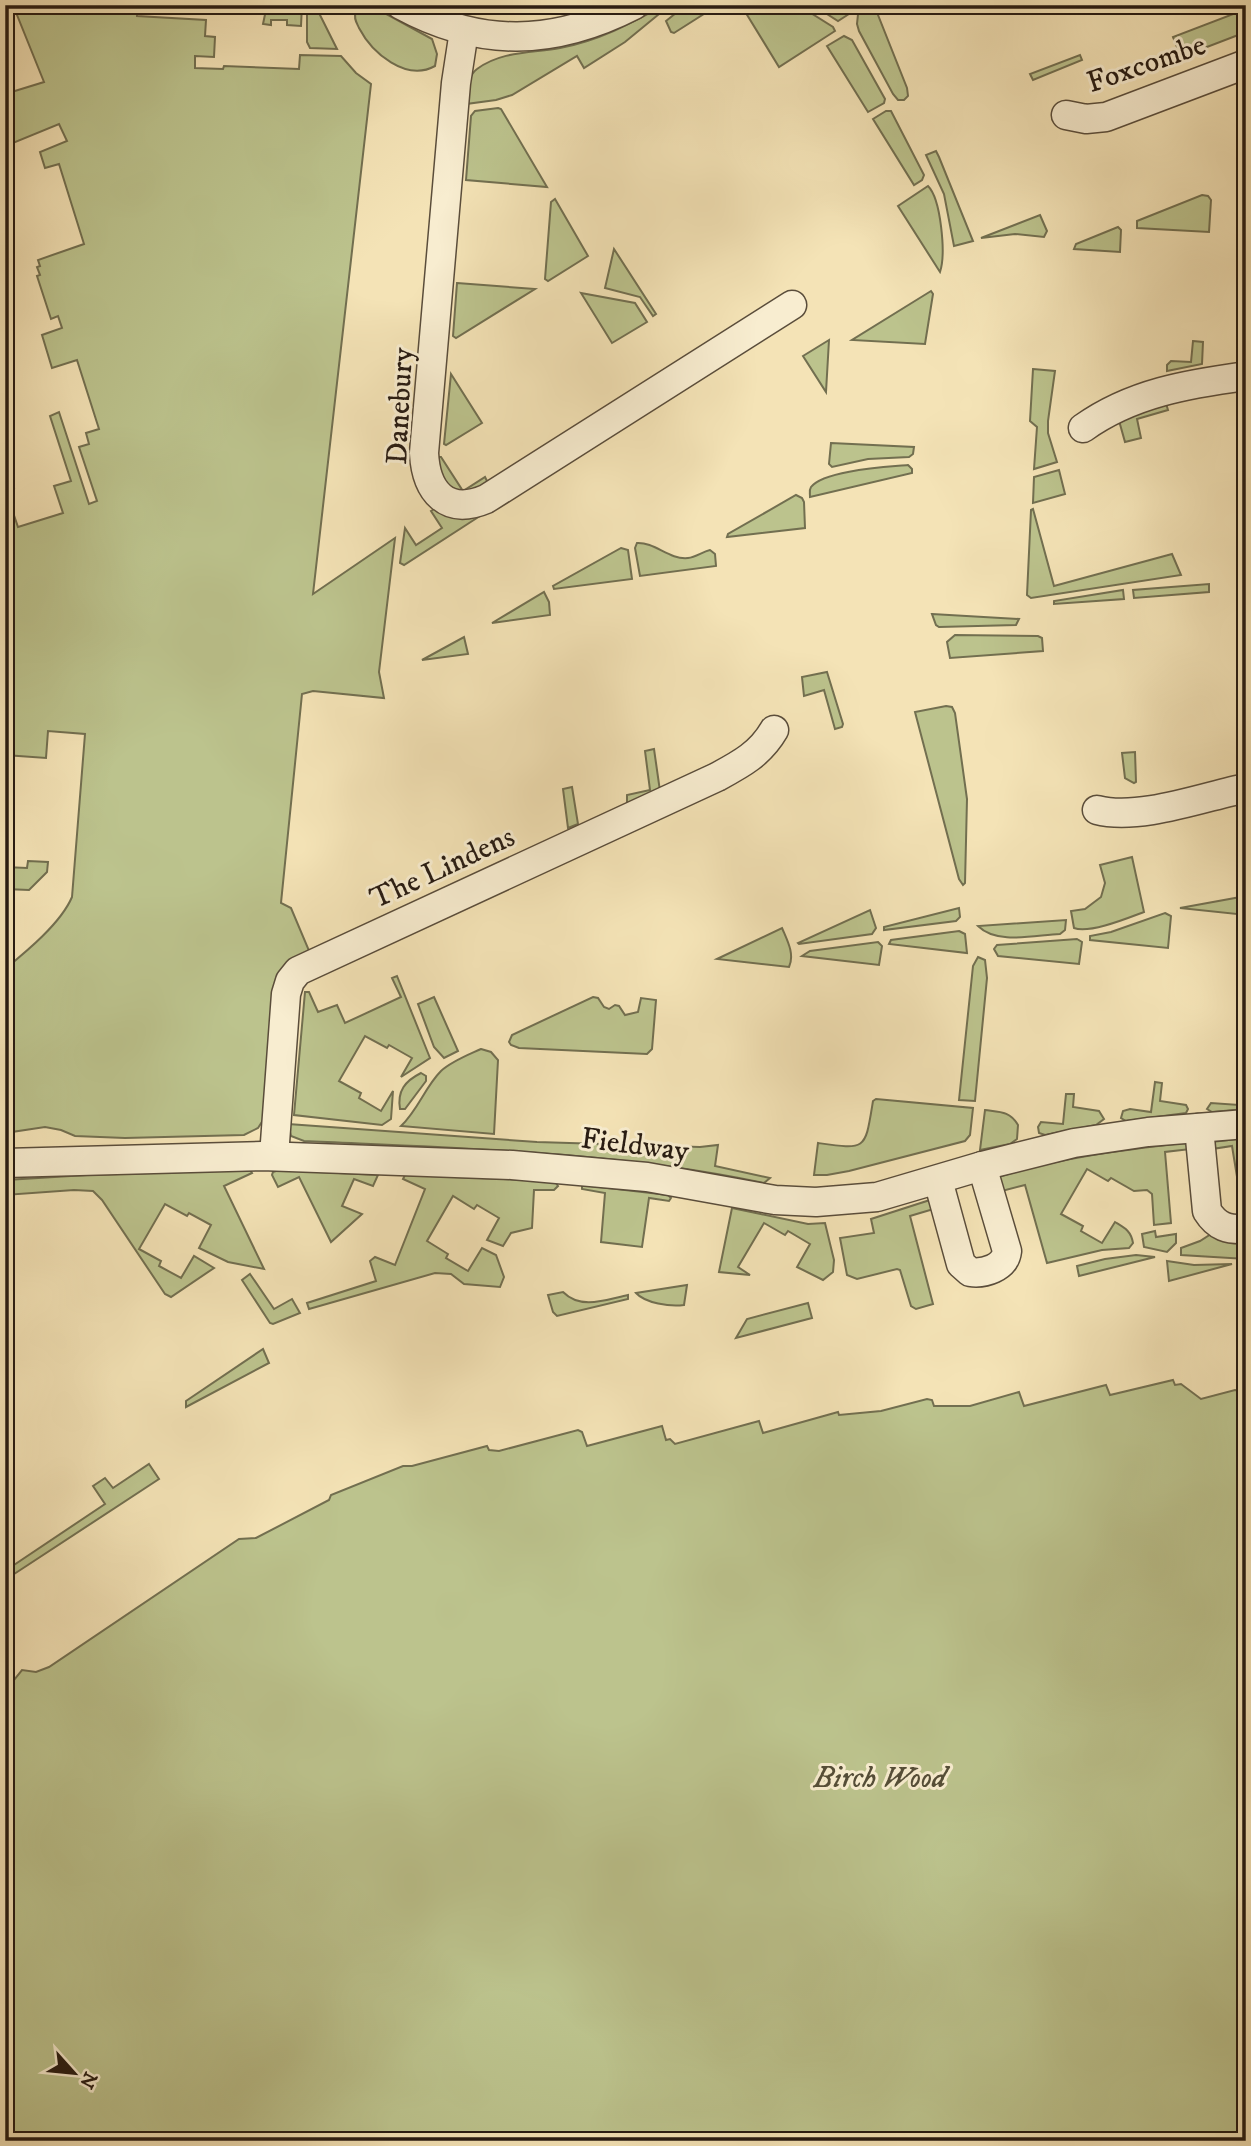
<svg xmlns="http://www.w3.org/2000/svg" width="1251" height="2146" viewBox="0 0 1251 2146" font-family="'IM FELL DW Pica',serif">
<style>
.green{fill:#bcc38d;stroke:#726f50;stroke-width:2}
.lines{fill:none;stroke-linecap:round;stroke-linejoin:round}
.street-casing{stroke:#5a4d3b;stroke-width:31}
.street{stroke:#f8edd0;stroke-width:28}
.labels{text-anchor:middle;stroke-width:6;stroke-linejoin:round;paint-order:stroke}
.street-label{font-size:30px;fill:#271b12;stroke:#f8edd0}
.park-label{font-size:30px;font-style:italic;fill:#544d37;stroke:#f8edd0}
</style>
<rect width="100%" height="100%" fill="#f4e3b6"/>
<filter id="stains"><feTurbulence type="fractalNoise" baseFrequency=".00286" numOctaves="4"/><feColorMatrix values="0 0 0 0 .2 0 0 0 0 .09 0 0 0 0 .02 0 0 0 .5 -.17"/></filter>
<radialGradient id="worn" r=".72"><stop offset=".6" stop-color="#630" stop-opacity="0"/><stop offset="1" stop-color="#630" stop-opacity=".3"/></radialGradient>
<g class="green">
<path d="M13 5H137V16L206 20 205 36 215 37 214 57 195 56V68L223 69 224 66 299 69 300 55 341 56 356 73 371 84 313 594 395 538 379 672 384 698 313 691 302 694 281 903 291 908 310 953 265 1117 258 1128 244 1135 125 1138 75 1136 61 1130 45 1127 5 1133V969C27 951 61 923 72 897L85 734 48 731 46 758 5 755V460L14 488 6 492 18 527 63 513 54 486 71 481 50 416 59 412 89 504 97 501 79 447 89 444 86 433 99 429 77 360 52 368 42 335 62 328 58 316 51 319 37 276 40 275 37 267 40 266 38 260 84 244 59 164 45 168 40 152 67 141 59 124 13 143 5 119V94L44 82Z"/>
<polygon points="267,5 302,5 301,26 287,25 287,20 271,20 271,25 263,24"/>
<polygon points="307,5 315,5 337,49 310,48 307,42"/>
<path d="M365 5H370L432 39 437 54 435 66C406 82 372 53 359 28 357 23 353 18 356 12 358 10 363 7 365 5Z"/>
<path d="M664 5H670L625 42 584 68 577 56 512 95 496 100 466 104C468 93 467 76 477 69 501 51 532 53 560 48 597 41 631 24 664 5Z"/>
<polygon points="686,5 718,5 674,33 671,32 666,21"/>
<polygon points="741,5 798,5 833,27 835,31 779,67"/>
<polygon points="813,5 851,5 849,14 838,21"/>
<polygon points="859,5 874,5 907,88 908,96 904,100 898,100 893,94 859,31 857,24"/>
<polygon points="1241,11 1246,24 1246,32 1181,57 1173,37"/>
<polygon points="844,36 852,40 885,99 884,103 868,112 827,46"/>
<polygon points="1080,55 1082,60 1033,80 1030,74"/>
<polygon points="498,108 501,109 547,187 466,180 471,116 475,111"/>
<polygon points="886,111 891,111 924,175 922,180 914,185 873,119"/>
<polygon points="936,151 939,157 973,241 954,246 944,194 926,155"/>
<path d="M928 186C941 199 946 254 940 272L898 206Z"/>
<polygon points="1202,195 1208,196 1211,200 1209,232 1137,228 1137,221"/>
<polygon points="555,199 588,256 548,281 545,279 551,202"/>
<polygon points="1040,215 1047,231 1044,237 1015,234 981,238"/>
<polygon points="1118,227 1121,230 1120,252 1074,249 1076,244"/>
<polygon points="614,249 656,314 653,316 640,297 605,288"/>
<polygon points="457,283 535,289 456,338 453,336"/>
<polygon points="931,291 933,294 925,344 852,340"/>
<polygon points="581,293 635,303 647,322 612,343"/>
<polygon points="829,340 826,392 803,356"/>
<polygon points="1193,341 1203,342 1202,364 1167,371 1167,365 1171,361 1191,362"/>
<polygon points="1033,369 1055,371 1048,421 1048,433 1057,462 1034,469 1037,427 1030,421"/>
<polygon points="451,374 482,423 446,445 444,444"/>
<polygon points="1165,400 1168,410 1137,419 1141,438 1125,442 1118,417"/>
<polygon points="831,443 914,447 913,454 909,457 868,459 832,467 829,464"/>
<polygon points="435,457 441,457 463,491 485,477 488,483 470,495 442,484"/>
<path d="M908 465 912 469V473L810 497C810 493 809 490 811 487 824 470 888 467 908 465Z"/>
<polygon points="1059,470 1065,494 1033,503 1034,477"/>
<polygon points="796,495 802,498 804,502 805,528 727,537 728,534"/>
<polygon points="436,508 458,518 480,516 404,565 400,563 405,528 416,545 442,528 431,511"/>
<polygon points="1033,509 1054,586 1172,554 1181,575 1031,598 1027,595 1031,510"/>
<path d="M637 543C655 542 669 560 688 558 696 557 702 552 710 550L715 554 716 566 640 576 635 548Z"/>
<polygon points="621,548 628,550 632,579 554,589 553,586"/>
<polygon points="1209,584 1209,592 1134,598 1133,590"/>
<polygon points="1123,590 1124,599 1054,604 1054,601"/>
<polygon points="544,592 549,602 550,615 492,623"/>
<polygon points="932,614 1019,619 1016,625 939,627 936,625"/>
<polygon points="955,635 1038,636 1042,638 1043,651 950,658 947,642"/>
<polygon points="464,637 468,654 422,660"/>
<polygon points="827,672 843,724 842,727 835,729 824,690 804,696 802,677"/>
<polygon points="946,706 952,707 955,713 967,799 965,883 963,885 959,879 915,712"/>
<polygon points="654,749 660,791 627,803 627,795 650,790 645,751"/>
<polygon points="1135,752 1136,782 1134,783 1125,778 1122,753"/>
<polygon points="572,787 578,824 568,828 563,789"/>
<path d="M1132 857 1144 912C1128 918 1089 934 1074 928L1071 911 1085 909 1101 897 1105 883 1100 865Z"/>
<polygon points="28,861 48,862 47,872 29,890 5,889 5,867 27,868"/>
<polygon points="1246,896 1246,915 1180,908"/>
<polygon points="959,908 960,917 956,921 884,930 884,927"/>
<polygon points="870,910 876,928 872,934 799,944 798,943"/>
<polygon points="1165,913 1171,916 1168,948 1090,940 1090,936 1111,932"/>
<path d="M1066 920 1065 930 1060 934C1035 935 997 945 978 926Z"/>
<path d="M782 928C787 940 795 954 789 967L717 959Z"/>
<polygon points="959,931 965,934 967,953 889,944 891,940"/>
<polygon points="1077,939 1082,942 1079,964 998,956 994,949 997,945"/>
<polygon points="878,942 882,946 879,965 802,956 810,951"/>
<polygon points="978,957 985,960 987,978 975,1101 959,1100 973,966"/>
<polygon points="397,976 430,1058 401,1077 412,1058 389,1045 387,1048 365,1036 339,1081 361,1093 359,1098 381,1111 393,1091 391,1119 382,1125 294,1115 305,992 309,992 318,1012 337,1005 345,1023 401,997 392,978"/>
<polygon points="434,997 458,1051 444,1058 434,1047 418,1004"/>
<polygon points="593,997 598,998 604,1007 609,1009 615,1005 619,1006 625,1015 638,1012 641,998 656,1000 652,1049 647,1054 519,1048 511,1045 509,1042 512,1035"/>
<path d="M481 1049 491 1052 498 1060 494 1134 401 1126C418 1110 425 1087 441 1071 452 1061 468 1055 481 1049Z"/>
<path d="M421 1073 426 1076V1081L405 1109H400C397 1091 405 1081 421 1073Z"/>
<polygon points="1155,1082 1162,1083 1160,1101 1186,1105 1188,1109 1186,1113 1126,1121 1121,1118 1123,1111 1130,1109 1151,1112"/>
<polygon points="1240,1093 1246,1093 1246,1109 1212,1112 1207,1109 1211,1103 1239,1105"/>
<polygon points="1066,1094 1074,1094 1073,1107 1099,1111 1104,1119 1096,1125 1045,1135 1039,1133 1038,1127 1041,1122 1063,1124"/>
<path d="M876 1099 973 1108 970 1135 965 1141 849 1171 827 1175H814L818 1143C867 1150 865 1150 873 1101Z"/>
<path d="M985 1110C1000 1112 1010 1111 1018 1125L1017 1139 1010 1144 980 1150Z"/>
<path d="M288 1124 537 1142 700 1147 718 1145 715 1166 770 1178 764 1183C612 1151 458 1148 304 1141L291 1136Z"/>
<polygon points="1246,1138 1246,1194 1240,1195 1232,1146 1212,1149 1211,1142"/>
<path d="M1184 1143 1189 1145 1191 1149 1165 1152 1171 1223 1154 1225 1152 1194 1147 1190 1134 1191 1111 1178 1108 1181 1087 1169 1061 1214 1083 1226 1081 1231 1102 1243 1115 1222C1125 1228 1131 1231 1133 1243L1129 1248 1102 1250 1047 1263 1025 1185 998 1192V1177C1058 1158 1121 1150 1184 1143Z"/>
<polygon points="250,1170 252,1173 224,1186 264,1269 228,1262 199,1248 211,1225 189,1213 187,1216 165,1204 139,1249 161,1261 159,1266 181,1278 194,1256 214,1268 171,1297 165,1294 102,1200 93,1191 74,1190 5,1195 6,1180 87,1175"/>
<polygon points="279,1170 378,1175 373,1186 354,1179 342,1206 362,1214 331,1242 299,1177 278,1187 272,1175 273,1172"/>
<polygon points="405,1175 551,1181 556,1183 558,1186 554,1190 534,1190 532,1228 511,1233 503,1246 487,1240 499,1218 477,1205 474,1209 453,1196 427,1241 448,1254 446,1258 468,1271 482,1248 496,1255 504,1277 500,1287 464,1284 451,1274 435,1273 309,1309 307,1303 376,1281 370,1261 375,1257 395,1265 425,1189 403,1179"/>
<polygon points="582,1185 668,1195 671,1198 669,1201 649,1198 642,1247 601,1242 605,1193 582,1189"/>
<polygon points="930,1200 937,1208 910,1216 933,1304 916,1309 911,1306 900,1270 897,1269 857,1279 847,1275 840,1238 874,1233 871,1219"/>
<polygon points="732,1208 808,1224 825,1223 834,1260 833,1272 823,1280 797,1267 810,1244 788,1231 785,1235 764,1223 738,1267 750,1275 719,1272"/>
<polygon points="1155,1231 1156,1237 1176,1234 1176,1243 1167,1252 1144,1247 1142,1234"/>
<polygon points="1211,1234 1246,1240 1246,1259 1181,1255 1181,1248 1200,1241"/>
<polygon points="1136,1255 1155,1257 1079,1276 1077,1266 1105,1259"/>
<polygon points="1167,1261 1194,1265 1232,1264 1169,1281"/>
<polygon points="250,1274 274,1309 292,1299 300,1313 273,1324 270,1323 242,1280"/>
<path d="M687 1285 684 1305C670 1307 645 1303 636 1293Z"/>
<path d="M563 1292C581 1310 605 1300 628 1295V1299L557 1316 553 1312 548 1295Z"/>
<polygon points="808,1303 812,1318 736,1338 747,1319"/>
<polygon points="263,1349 269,1363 186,1407 186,1401"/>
<polygon points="1173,1380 1175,1385 1181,1384 1201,1399 1235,1390 1246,1392 1246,2141 5,2141 5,1691 22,1670 36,1672 49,1667 239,1539 256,1538 329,1500 331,1495 403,1466 412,1466 487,1446 489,1450 499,1451 578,1430 582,1432 587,1446 662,1426 666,1440 670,1439 675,1444 759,1421 763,1433 838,1412 839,1415 881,1411 927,1399 932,1400 934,1406 970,1406 1019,1392 1024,1406 1106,1385 1110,1395"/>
<polygon points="149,1464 159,1479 5,1580 5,1571 105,1504 93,1486 105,1478 113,1488"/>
</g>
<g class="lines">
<g class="street-casing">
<g id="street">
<path d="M401 5C480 48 554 46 634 5"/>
<path d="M464 31 456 83 424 453C426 491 446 516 486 499L792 305"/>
<polyline points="1066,115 1086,119 1106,117 1246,64"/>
<path d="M1083 428C1132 393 1188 384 1246 376"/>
<path d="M1097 810C1139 821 1203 797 1246 788"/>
<path d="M1199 1128 1207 1211C1217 1227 1228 1230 1246 1229"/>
<path d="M274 1156 286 994 290 981 298 971 717 777C741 764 760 754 774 730"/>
<polyline points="5,1163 262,1156 512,1165 647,1177 775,1200 816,1202 877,1197 982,1166 1074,1143 1148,1132 1246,1124"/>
<path d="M938 1180 961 1264 970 1272C984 1274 1005 1268 1007 1251L982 1166"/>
</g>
</g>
<use href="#street" class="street"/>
</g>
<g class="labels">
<g class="street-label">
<text transform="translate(1146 63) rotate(-19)" y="10">Foxcombe</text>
<text transform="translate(399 406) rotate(-87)" y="10">Danebury</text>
<text transform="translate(442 867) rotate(-25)" y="10">The Lindens</text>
<text transform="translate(635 1144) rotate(7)" y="10">Fieldway</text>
</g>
<g class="park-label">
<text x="880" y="1787">Birch Wood</text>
</g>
</g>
<rect width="1251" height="2146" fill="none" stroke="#f4e3b6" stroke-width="28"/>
<rect x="7" y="7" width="1237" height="2132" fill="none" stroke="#271b12" stroke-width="3.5"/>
<rect x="14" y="14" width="1223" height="2118" fill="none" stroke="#271b12" stroke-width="2"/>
<g transform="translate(74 2073) rotate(117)" stroke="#f8edd0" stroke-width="5" paint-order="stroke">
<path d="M0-5L12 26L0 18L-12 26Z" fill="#271b12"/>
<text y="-10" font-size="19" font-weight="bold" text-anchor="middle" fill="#271b12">N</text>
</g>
<rect width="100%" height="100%" filter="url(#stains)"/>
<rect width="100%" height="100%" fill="url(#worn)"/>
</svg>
